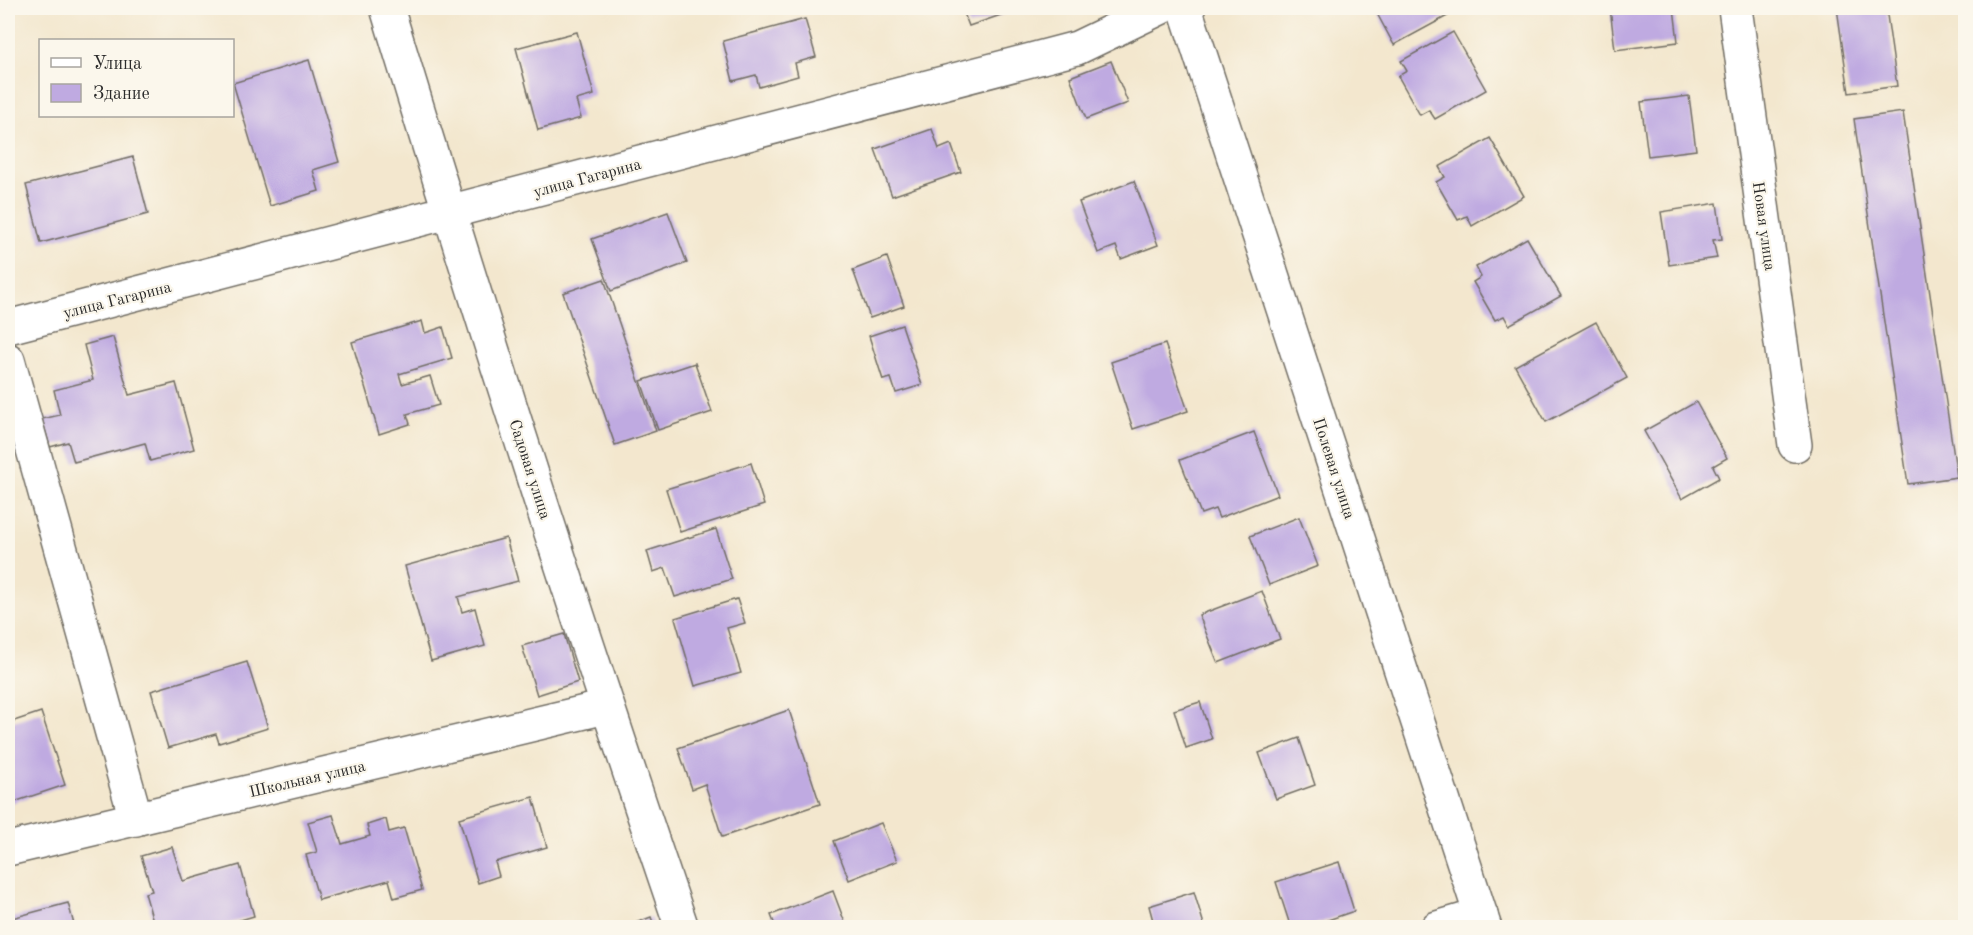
<svg xmlns="http://www.w3.org/2000/svg" width="1973" height="935" viewBox="0 0 1973 935" font-family="'Old Standard TT',serif">
<style>
.building{fill:#bfaae1}
.lines{fill:none;stroke-linecap:round;stroke-linejoin:round}
.minor-casing{stroke:#716d64;stroke-width:36}
.minor{stroke:#fff;stroke-width:33}
.labels{text-anchor:middle;stroke-width:4.5;stroke-linejoin:round;paint-order:stroke}
.street-label{font-size:16px;fill:#2b2b2b;stroke:#fbf7ec}
</style>
<rect width="100%" height="100%" fill="#fbf7ec"/>
<filter id="ink" filterUnits="userSpaceOnUse"><feTurbulence type="fractalNoise" baseFrequency=".0167" numOctaves="2"/><feDisplacementMap in="SourceGraphic" scale="12" xChannelSelector="R" yChannelSelector="G"/><feConvolveMatrix kernelMatrix="1 2 1 2 8 2 1 2 1" color-interpolation-filters="sRGB"/></filter>
<filter id="wash" filterUnits="userSpaceOnUse"><feTurbulence type="fractalNoise" baseFrequency=".008" numOctaves="4" result="noise"/><feDisplacementMap in="SourceGraphic" scale="24" xChannelSelector="R" yChannelSelector="G"/><feGaussianBlur stdDeviation="1.35" result="paint"/><feColorMatrix in="noise" values="0 0 0 0 0 0 0 0 0 0 0 0 0 0 0 0 0 1.4 0 .05"/><feComposite in="paint" operator="in"/></filter>
<g filter="url(#wash)">
<rect width="100%" height="100%" fill="#f3e7ce"/>
<g id="blocks">
<g class="building">
<polygon points="962,8 1021,8 969,26"/>
<polygon points="1374,8 1462,8 1394,45"/>
<polygon points="1610,8 1674,8 1678,42 1615,50"/>
<polygon points="1837,8 1886,8 1897,86 1849,93"/>
<polygon points="805,19 816,57 795,63 798,76 759,87 756,75 733,81 723,41"/>
<polygon points="577,32 594,95 576,100 581,118 538,130 516,48"/>
<polygon points="1453,32 1486,90 1435,119 1429,110 1420,115 1398,76 1407,71 1401,61"/>
<polygon points="309,60 339,162 313,170 319,191 270,206 233,83"/>
<polygon points="1111,61 1128,103 1086,119 1070,77"/>
<polygon points="1689,96 1696,150 1648,156 1641,102"/>
<polygon points="1903,112 1957,477 1908,484 1854,119"/>
<polygon points="932,129 939,149 951,144 961,172 892,196 875,149"/>
<polygon points="1490,138 1524,196 1472,226 1467,216 1458,220 1436,182 1445,177 1439,167"/>
<polygon points="133,157 148,214 41,243 26,185"/>
<polygon points="1134,181 1158,245 1121,259 1116,246 1098,253 1079,202"/>
<polygon points="1717,203 1722,239 1713,240 1717,258 1669,265 1661,212"/>
<polygon points="668,212 687,263 611,291 592,239"/>
<polygon points="1527,238 1561,296 1509,325 1504,316 1495,320 1473,282 1481,277 1476,267"/>
<polygon points="887,257 904,306 870,318 853,270"/>
<polygon points="604,279 656,431 615,445 563,293"/>
<polygon points="422,321 425,333 443,327 452,358 399,374 402,384 430,376 439,405 407,414 410,424 379,434 352,342"/>
<polygon points="1596,322 1627,378 1546,422 1515,366"/>
<polygon points="902,325 922,385 896,393 891,378 883,380 869,336"/>
<polygon points="113,337 129,395 176,383 194,449 150,461 145,443 74,462 68,442 50,447 42,419 60,415 54,390 93,380 84,345"/>
<polygon points="1165,344 1188,411 1133,429 1111,362"/>
<polygon points="695,363 712,412 658,430 641,381"/>
<polygon points="1696,402 1727,458 1713,466 1719,478 1682,499 1644,431"/>
<polygon points="1254,432 1278,495 1219,518 1215,509 1201,514 1180,460"/>
<polygon points="751,463 764,505 680,532 666,489"/>
<polygon points="1299,517 1318,566 1269,585 1250,536"/>
<polygon points="716,529 732,579 675,597 665,568 653,572 647,551"/>
<polygon points="506,538 518,581 458,597 462,612 475,608 485,646 431,661 405,566"/>
<polygon points="1262,591 1280,639 1218,663 1199,615"/>
<polygon points="737,599 745,623 727,628 741,673 695,686 675,618"/>
<polygon points="564,634 578,682 537,695 522,646"/>
<polygon points="247,662 268,728 219,743 216,734 168,748 151,691"/>
<polygon points="1200,702 1212,739 1186,748 1174,710"/>
<polygon points="789,710 820,804 722,837 705,784 692,789 678,748"/>
<polygon points="41,712 65,785 8,804 8,723"/>
<polygon points="1299,738 1315,785 1276,799 1259,753"/>
<polygon points="533,797 547,847 495,862 499,876 478,883 459,818"/>
<polygon points="333,815 342,844 370,836 367,825 386,819 389,832 404,828 422,890 394,898 389,880 319,900 306,855 317,852 308,822"/>
<polygon points="881,823 897,861 849,880 834,841"/>
<polygon points="172,847 183,881 240,865 254,916 214,928 155,928 145,893 152,891 141,856"/>
<polygon points="1339,862 1354,911 1305,928 1291,928 1276,882"/>
<polygon points="833,891 847,928 776,928 771,915"/>
<polygon points="1194,892 1205,928 1155,928 1149,906"/>
<polygon points="68,903 75,928 8,928 8,919"/>
<polygon points="651,917 655,928 625,928 625,927"/>
</g>
</g>
</g>
<g filter="url(#ink)">
<use href="#blocks" fill-opacity="0" stroke="#716d64" stroke-width="1.5"/>
<g class="lines">
<g class="minor-casing">
<g id="minor">
<path d="M387 8C480 316 578 623 682 928"/>
<polyline points="1185,8 1485,928"/>
<polyline points="1735,8 1795,445"/>
<polyline points="8,327 1077,48 1160,8"/>
<polyline points="8,360 136,819"/>
<polyline points="8,849 606,707"/>
<polyline points="1437,928 1481,915"/>
</g>
</g>
<use href="#minor" class="minor"/>
</g>
</g>
<g class="labels">
<g class="street-label">
<text transform="translate(587 177) rotate(-15)" y="6">улица Гагарина</text>
<text transform="translate(1765 226) rotate(82)" y="6">Новая улица</text>
<text transform="translate(117 299) rotate(-14)" y="6">улица Гагарина</text>
<text transform="translate(1335 468) rotate(72)" y="6">Полевая улица</text>
<text transform="translate(531 469) rotate(72)" y="6">Садовая улица</text>
<text transform="translate(307 778) rotate(-13)" y="6">Школьная улица</text>
</g>
</g>
<rect width="1973" height="935" fill="none" stroke="#fbf7ec" stroke-width="30"/>
<rect x="39" y="39" width="195" height="78" fill="#fbf7ec" stroke="#a8a59f" stroke-width="1.5"/>
<rect x="51" y="58" width="30" height="9" fill="#ffffff" stroke="#a8a59f" stroke-width="1.5"/>
<text x="93" y="69" font-size="18" fill="#2b2b2b">Улица</text>
<rect x="51" y="84" width="30" height="18" fill="#bfaae1" stroke="#a8a59f" stroke-width="1.5"/>
<text x="93" y="99" font-size="18" fill="#2b2b2b">Здание</text>
</svg>
